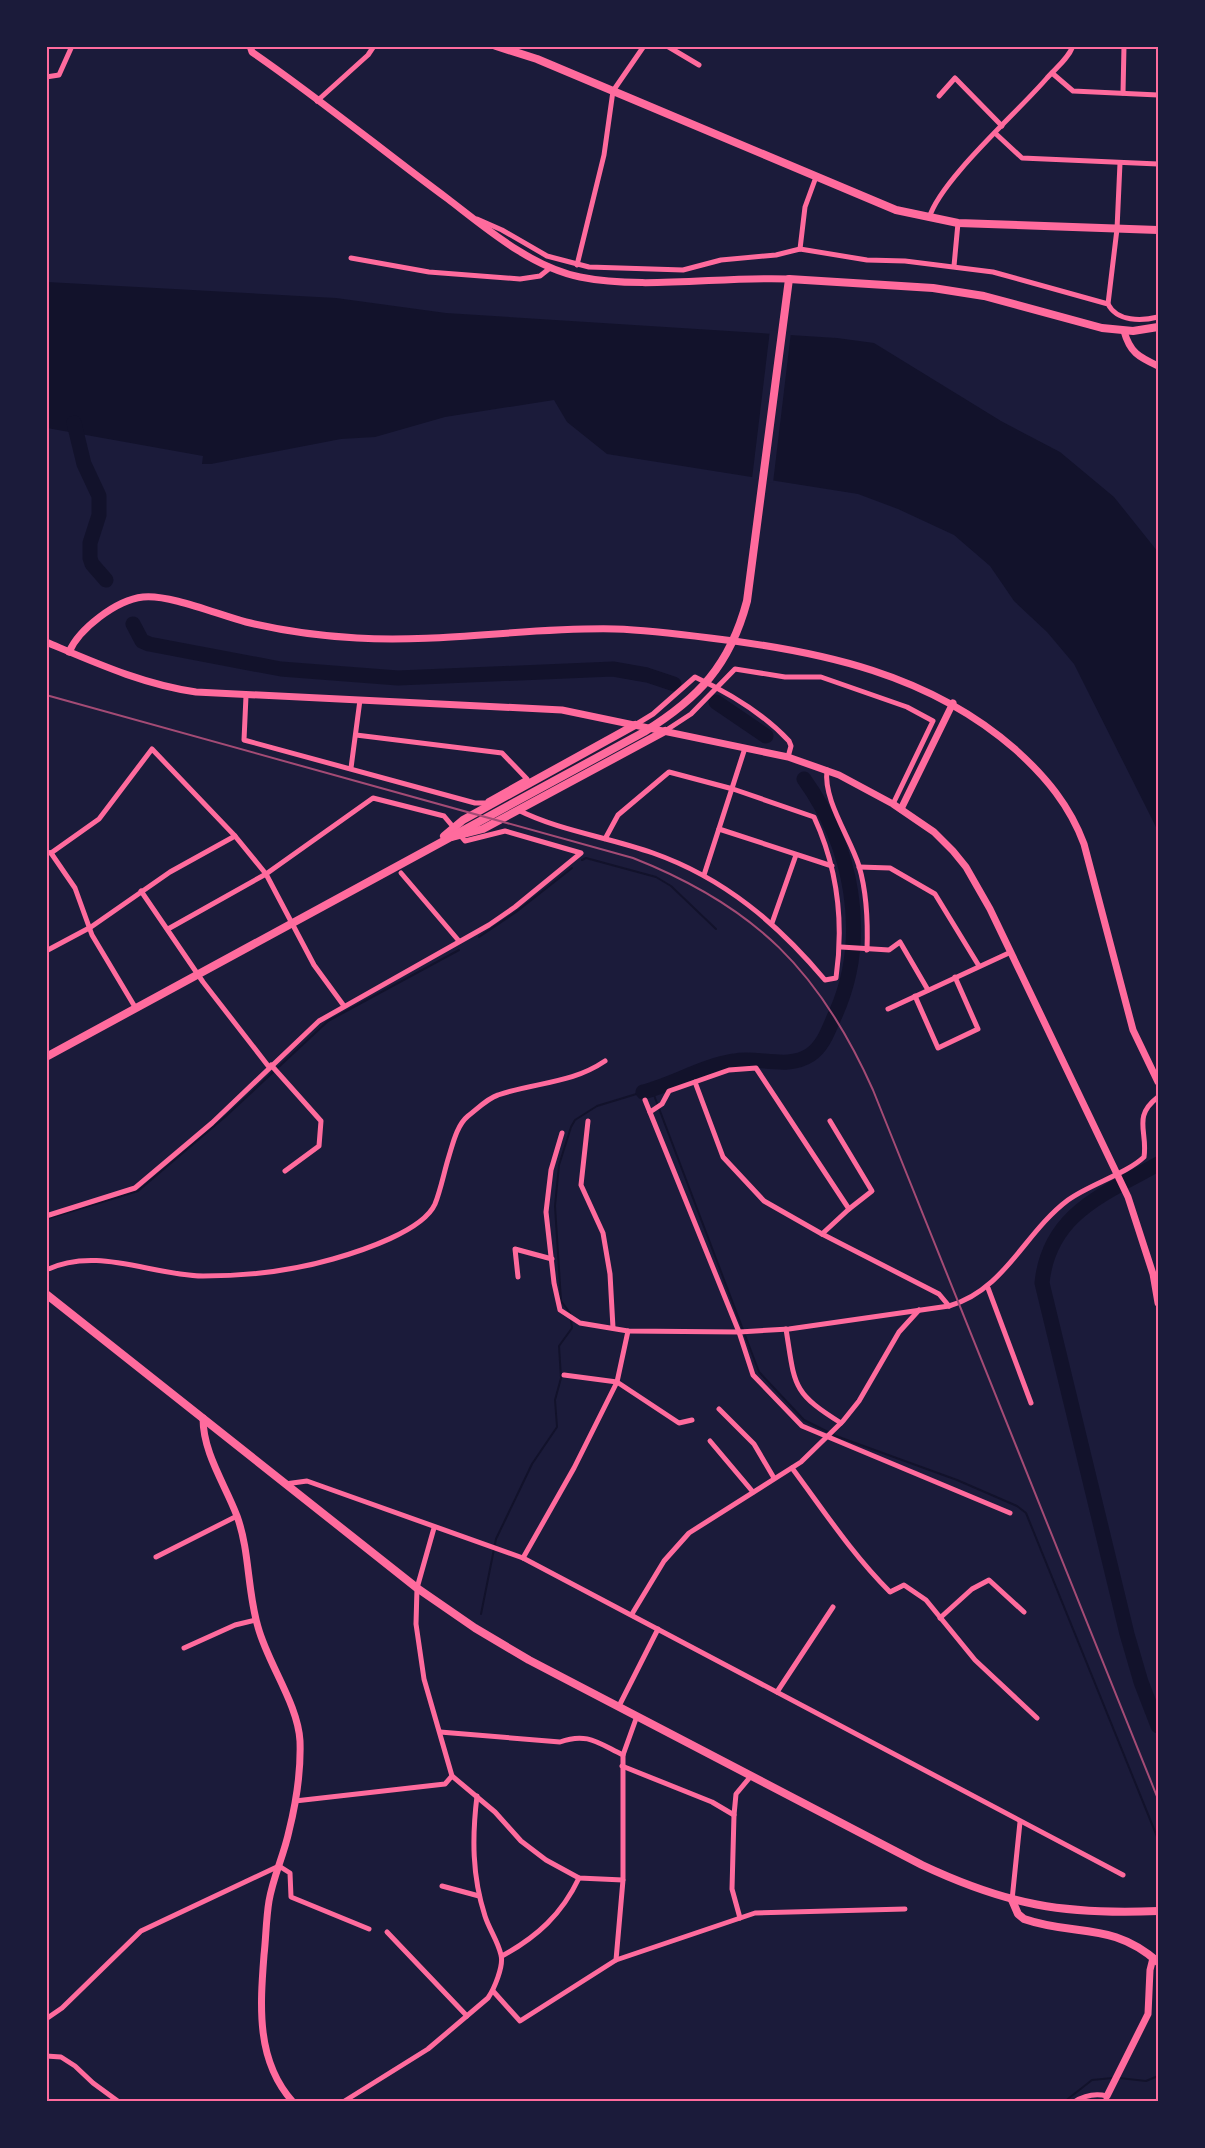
<svg xmlns="http://www.w3.org/2000/svg" width="1205" height="2148" viewBox="0 0 1205 2148" font-family="'DejaVu Sans',sans-serif">
<style>
.water{fill:#12122b}
.pier{fill:#1b1b3a}
.lines{fill:none;stroke-linecap:round;stroke-linejoin:round}
.stream{stroke:#12122b;stroke-width:2}
.river{stroke:#12122b;stroke-width:15}
.minor{stroke:#ff6b9d;stroke-width:5}
.tertiary{stroke:#ff6b9d;stroke-width:7}
.secondary{stroke:#ff6b9d;stroke-width:8}
.primary{stroke:#ff6b9d;stroke-width:8}
.rail{stroke:#a44b75;stroke-width:2}
.neatline{fill:none;stroke:#ff6b9d;stroke-width:2}
</style>
<rect width="100%" height="100%" fill="#1b1b3a"/>
<polygon class="water" points="47,282 336,298 446,313 837,338 874,343 1001,421 1060,452 1114,497 1158,552 1158,831 1074,664 1047,632 1014,601 990,566 954,535 898,509 858,494 607,454 567,422 554,400 445,417 375,437 341,439 211,464 202,464 203,456 47,428"/>
<polygon class="pier" points="770,330 791,332 773,483 752,479"/>
<g class="lines">
<g class="stream">
<polyline points="582,860 586,858 656,877 671,886 716,929"/>
<polyline points="479,937 516,912 572,868"/>
<polyline points="652,1090 759,1372 804,1420 836,1436 957,1480 1017,1506 1026,1513 1158,1839"/>
<polyline points="46,1219 138,1191 226,1116 328,1021 459,950"/>
<polyline points="481,1614 496,1539 532,1464 557,1427 555,1400 561,1378 559,1346 572,1328 570,1313 561,1301 555,1206 559,1165 571,1127 575,1120 597,1106 643,1092"/>
<polyline points="1158,1861 1158,1877"/>
<polyline points="1119,2078 1146,2081 1158,2076"/>
<polyline points="1064,2102 1092,2080 1113,2078"/>
</g>
<g class="river">
<polyline points="74,423 84,464 99,496 99,515 90,543 90,558 92,564 106,580"/>
<polyline points="133,624 142,641 149,644 281,669 398,678 613,669 647,675 674,684"/>
<polyline points="716,702 766,736"/>
<path d="M643 1092C674 1084 702 1066 734 1061 759 1056 787 1070 810 1055 824 1046 829 1028 836 1013 870 936 852 846 804 779"/>
<path d="M1158 1164C1105 1194 1049 1213 1042 1283L1127 1634 1141 1682 1158 1726"/>
</g>
<g class="minor">
<polyline points="667,46 699,65"/>
<polyline points="1052,73 1073,91 1158,95"/>
<polyline points="46,77 59,75 72,46"/>
<polyline points="1123,93 1124,46"/>
<polyline points="939,96 955,78 1002,126"/>
<polyline points="317,101 368,55 374,46"/>
<polyline points="995,133 1022,158 1158,164"/>
<path d="M929 218C941 179 1018 112 1047 78 1056 68 1068 59 1073 46"/>
<path d="M477 219 502 230 547 256 589 267 683 270 721 260 776 255 800 249 867 260 905 261 993 272 1108 304C1117 322 1142 321 1158 317"/>
<polyline points="800,249 805,207 816,177"/>
<polyline points="351,258 429,272 520,279 540,276 550,268"/>
<polyline points="577,265 604,155 613,91 644,46"/>
<polyline points="954,266 958,223"/>
<polyline points="1108,304 1117,229 1120,163"/>
<polyline points="246,696 244,740 475,803 494,803"/>
<path d="M635 725 653 714 695 677C729 693 763 713 789 741L791 746 788 757"/>
<polyline points="665,731 691,714 735,669 785,677 821,677 907,707 933,721 893,804"/>
<polyline points="356,735 502,753 527,779 488,801"/>
<polyline points="351,768 360,700"/>
<path d="M827 770C823 800 850 837 859 866 867 893 868 922 867 950"/>
<path d="M518 810C560 831 608 837 653 853 724 878 778 924 825 980L836 978C844 922 838 869 814 817L733 789 669 772 618 815 605 839"/>
<polyline points="719,829 832,866"/>
<polyline points="46,852 51,853 99,819 152,749 235,836 266,874 314,965 344,1006"/>
<polyline points="51,853 75,888 92,935 135,1007"/>
<polyline points="859,867 890,868 935,894 979,966"/>
<polyline points="401,873 459,941"/>
<polyline points="704,875 745,748"/>
<polyline points="141,891 203,982 269,1067"/>
<polyline points="772,923 796,855"/>
<polyline points="841,947 889,950 900,942 928,990"/>
<polyline points="46,951 91,927 170,872 235,836"/>
<polyline points="915,996 938,1048 978,1029 955,977"/>
<polyline points="888,1009 1011,952"/>
<polyline points="271,1065 321,1121 319,1146 285,1171"/>
<polyline points="695,1082 723,1157 764,1201 822,1234 939,1294 949,1306"/>
<polyline points="645,1100 739,1332 753,1375 802,1426 1010,1513"/>
<polyline points="650,1112 662,1104 669,1091 729,1070 756,1068 849,1209 822,1234"/>
<polyline points="588,1121 581,1185 603,1233 610,1274 613,1328"/>
<polyline points="830,1121 872,1191 849,1209"/>
<path d="M562 1133 551 1170 546 1212 554 1283 560 1310 580 1323 628 1331 739 1332 789 1329 949 1306C1005 1290 1024 1233 1068 1200 1090 1184 1126 1174 1144 1157 1148 1131 1132 1117 1158 1097"/>
<polyline points="46,1216 135,1188 212,1123 319,1021 489,925 515,907 581,853 505,831 465,841 444,816 373,798 266,874 168,929"/>
<path d="M46 1270C97 1246 150 1275 203 1276 246 1276 292 1271 333 1259 361 1251 423 1231 435 1204 441 1189 444 1172 449 1156 453 1143 457 1125 468 1116 477 1109 488 1098 498 1095 536 1082 571 1084 605 1061"/>
<polyline points="518,1277 515,1249 552,1259"/>
<polyline points="988,1288 1031,1403"/>
<path d="M786 1329C795 1385 791 1392 841 1423"/>
<polyline points="564,1375 617,1382 679,1423 692,1420"/>
<polyline points="719,1409 754,1444 774,1478"/>
<polyline points="710,1441 753,1492"/>
<path d="M792 1468C824 1511 852 1554 890 1592L904 1585 926 1600 975 1660 1037 1718"/>
<polyline points="285,1484 307,1481 523,1558 1123,1875"/>
<polyline points="434,1528 417,1588 416,1624 424,1679 452,1776 495,1812 521,1841 546,1860 579,1878 623,1880"/>
<polyline points="156,1557 237,1516"/>
<polyline points="523,1558 574,1468 617,1382 628,1331"/>
<polyline points="632,1614 664,1561 689,1533 801,1462 843,1421 859,1401 899,1332 919,1310"/>
<polyline points="940,1618 972,1589 989,1580 1024,1612"/>
<polyline points="184,1648 235,1625 256,1620"/>
<polyline points="777,1692 833,1607"/>
<polyline points="619,1706 658,1629"/>
<path d="M440 1732 560 1742C587 1732 598 1743 623 1755"/>
<polyline points="622,1766 712,1802 734,1815"/>
<polyline points="295,1801 445,1784 452,1776"/>
<polyline points="442,1886 479,1896"/>
<polyline points="1012,1900 1020,1822"/>
<polyline points="740,1918 732,1889 734,1815 736,1794 751,1776"/>
<polyline points="387,1932 467,2016"/>
<path d="M502 1956C537 1937 562 1914 579 1878"/>
<polyline points="616,1960 623,1880 623,1755 637,1716"/>
<polyline points="493,1991 520,2021 616,1960 755,1913 905,1909"/>
<polyline points="46,2019 62,2008 141,1931 279,1866 290,1873 291,1897 369,1929"/>
<polyline points="46,2056 61,2057 75,2066 93,2083 119,2102"/>
<path d="M343 2102 428 2049 488 1998C494 1989 504 1966 501 1955 498 1941 489 1929 485 1916 472 1876 472 1837 477 1796"/>
<path d="M1074 2102C1085 2095 1095 2093 1107 2096L1105 2102"/>
<polyline points="1157,2102 1158,2100"/>
</g>
<g class="tertiary">
<path d="M250 46 252 52C319 98 383 151 448 199 487 229 531 267 580 277 643 290 723 276 789 279"/>
<path d="M1124 331C1130 353 1139 357 1158 366"/>
<path d="M46 642C96 663 142 684 196 692L562 710 788 757 839 775 893 804 934 832 953 851 966 867 990 909 1128 1197 1153 1274 1158 1303"/>
<path d="M69 652C79 629 116 600 143 597 169 594 219 615 246 622 283 631 320 636 357 638 443 643 529 627 615 629 647 630 679 634 710 638 821 651 930 674 1016 750 1046 777 1070 806 1084 844L1133 1030 1158 1082"/>
<polyline points="901,809 953,703"/>
<path d="M203 1418C203 1453 225 1484 237 1516 250 1552 247 1590 258 1627 268 1664 298 1704 300 1741 301 1770 296 1803 289 1831 284 1855 273 1877 269 1901 266 1919 266 1938 264 1955 260 2007 256 2061 293 2102"/>
<polyline points="1107,2096 1148,2014 1150,1970 1153,1958"/>
</g>
<path class="secondary" d="M1012 1900 1018 1914 1024 1919C1076 1937 1111 1921 1158 1962"/>
<g class="primary">
<polyline points="496,46 537,59 896,210 958,223 1158,230"/>
<polyline points="444,836 463,820 635,725"/>
<polyline points="452,837 483,829 665,731"/>
<path d="M46 1057 644 732C699 698 730 665 747 601L789 279 933 288 984 296 1102 328 1133 331 1158 327"/>
<path d="M46 1294 417 1588 475 1628 529 1660 922 1865C1007 1905 1064 1915 1158 1911"/>
</g>
<path class="rail" d="M46 695 633 858C755 906 820 971 873 1090L1158 1799"/>
</g>
<rect width="1205" height="2148" fill="none" stroke="#1b1b3a" stroke-width="96"/>
<rect x="48" y="48" width="1109" height="2052" class="neatline"/>
</svg>
